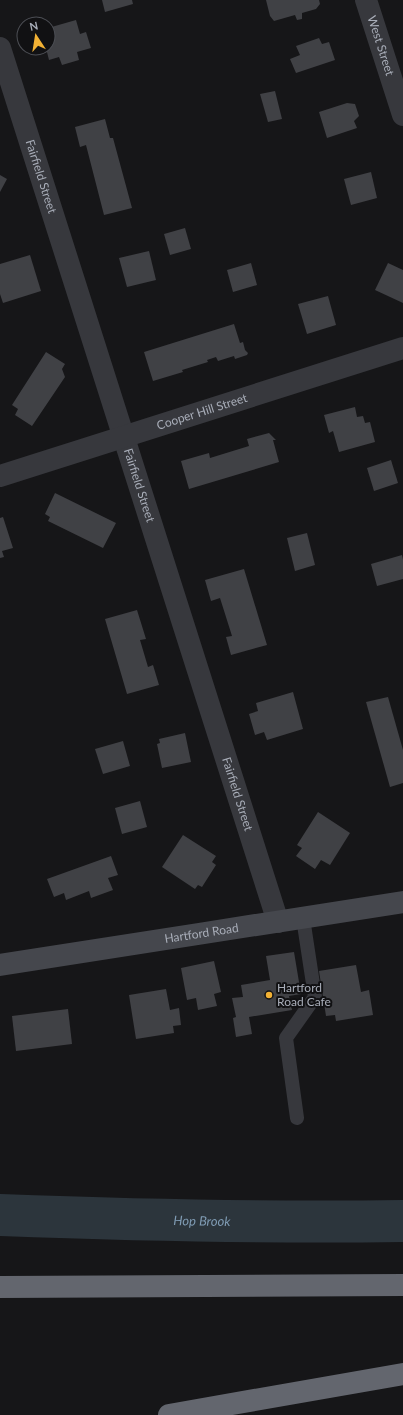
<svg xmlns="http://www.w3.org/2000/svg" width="403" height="1415" viewBox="0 0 403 1415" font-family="Lato,sans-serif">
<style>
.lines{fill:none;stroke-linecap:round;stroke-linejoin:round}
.river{stroke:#2c353c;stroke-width:42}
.building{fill:#404145}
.lane{stroke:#37383d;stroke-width:14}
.street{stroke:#37383d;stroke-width:22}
.secondary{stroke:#45474d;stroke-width:22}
.highway{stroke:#63666e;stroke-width:22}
.poi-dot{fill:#f2b134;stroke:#111113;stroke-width:1.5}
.labels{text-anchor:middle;stroke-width:4;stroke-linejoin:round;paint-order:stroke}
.street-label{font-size:12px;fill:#a8adb8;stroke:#111113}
.poi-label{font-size:12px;fill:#a8adb8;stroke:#111113;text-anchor:start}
.water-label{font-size:13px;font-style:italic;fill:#7f9bb3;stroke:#111113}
</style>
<rect width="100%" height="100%" fill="#161618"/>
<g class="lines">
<path class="river" id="s1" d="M0 1215C134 1220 269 1223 403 1221"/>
</g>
<g class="building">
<polygon points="102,0 132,0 133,4 105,12"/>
<polygon points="266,0 319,0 320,4 316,9 302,13 302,19 297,20 295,15 274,21 270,16"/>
<polygon points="76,20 80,34 86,32 91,48 77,52 79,60 62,65 59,57 49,60 46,48 39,51 38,48 48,48 48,28"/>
<polygon points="319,38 322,44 329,42 335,60 296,73 290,59 300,55 296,46"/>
<polygon points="275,91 282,119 268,122 260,94"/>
<polygon points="347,103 355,104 359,116 354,121 357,128 327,138 319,112"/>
<polygon points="105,119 110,138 113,138 132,208 104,215 86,145 80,147 75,127"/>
<polygon points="371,172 377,198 351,205 344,179"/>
<polygon points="0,175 7,179 0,192"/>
<polygon points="185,228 191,249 170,255 164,234"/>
<polygon points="149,251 156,280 127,287 119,258"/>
<polygon points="30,255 41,291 3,303 0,294 0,264"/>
<polygon points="251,263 257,285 233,292 227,270"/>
<polygon points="388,263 403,270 403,303 375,290"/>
<polygon points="328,296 336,325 307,334 298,304"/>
<polygon points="234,324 240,343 243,342 245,350 248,353 247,355 235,359 234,356 218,361 216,357 207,360 208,362 182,370 183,372 153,381 144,352"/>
<polygon points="46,352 65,364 62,369 65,377 32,426 15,415 18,409 12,405"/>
<polygon points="355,407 357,417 363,416 365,423 370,422 375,442 339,452 333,431 329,433 324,415"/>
<polygon points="269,433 276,440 273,440 279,462 189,489 181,461 209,453 210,458 249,446 247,439"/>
<polygon points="391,460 398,483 374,491 367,468"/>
<polygon points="55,493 116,523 103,548 48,521 50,517 45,514"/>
<polygon points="3,517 13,548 2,551 4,557 0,558 0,518"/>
<polygon points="307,533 315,565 295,571 287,538"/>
<polygon points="402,555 403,560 403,579 377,586 371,564"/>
<polygon points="244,569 267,645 231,655 226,637 232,636 220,598 211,601 205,580"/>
<polygon points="137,610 146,639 140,640 148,667 153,665 159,685 127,694 105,619"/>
<polygon points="293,692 303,729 267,740 264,732 255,735 249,714 258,711 256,703"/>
<polygon points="388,697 403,750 403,783 390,787 366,702"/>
<polygon points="185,733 191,762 162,768 157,744 160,743 159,739"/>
<polygon points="123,741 130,766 103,774 95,749"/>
<polygon points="140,801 147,827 122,834 115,808"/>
<polygon points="318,812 350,833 330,865 321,860 315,869 296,856 302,848 297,845"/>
<polygon points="183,835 216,856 212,862 216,865 202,887 198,885 195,889 162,867"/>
<polygon points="111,856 118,875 108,878 113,890 91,898 89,891 66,900 64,893 54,897 47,879"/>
<polygon points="294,952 301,994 289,996 292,1010 249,1017 252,1034 236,1037 233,1018 236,1017 232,998 243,997 241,985 270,980 266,956"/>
<polygon points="214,961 221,992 214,994 217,1006 198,1010 196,998 187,1000 181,968"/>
<polygon points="356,965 361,992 369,990 373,1015 336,1021 335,1015 326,1016 319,971"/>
<polygon points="166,989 170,1010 179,1008 181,1025 173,1026 174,1033 136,1039 129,995"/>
<polygon points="68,1009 72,1044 16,1051 12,1016"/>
</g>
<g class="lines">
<polyline class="lane" points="297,1118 286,1038 315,997 303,918"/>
<g class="street">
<path id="s2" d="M366 0 403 115"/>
<path id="s3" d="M0 48 278 922"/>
<path id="s4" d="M0 476 403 348"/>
</g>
<path class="secondary" id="s5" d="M0 965C134 943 269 924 403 902"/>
<g class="highway">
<polyline points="0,1287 403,1285"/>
<polyline points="169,1415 403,1374"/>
</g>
</g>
<circle class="poi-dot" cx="269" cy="995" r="4"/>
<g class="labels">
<g class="street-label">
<text dy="4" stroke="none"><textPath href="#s2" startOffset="48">West Street</textPath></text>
<text dy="4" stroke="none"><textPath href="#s3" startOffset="135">Fairfield Street</textPath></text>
<text dy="4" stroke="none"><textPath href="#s4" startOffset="212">Cooper Hill Street</textPath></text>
<text dy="4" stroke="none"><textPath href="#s3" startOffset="459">Fairfield Street</textPath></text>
<text dy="4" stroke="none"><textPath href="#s3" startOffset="783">Fairfield Street</textPath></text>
<text dy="4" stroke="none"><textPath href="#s5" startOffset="204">Hartford Road</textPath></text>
</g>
<g class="poi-label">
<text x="277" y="992">Hartford<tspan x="277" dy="14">Road Cafe</tspan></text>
</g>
<g class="water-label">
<text dy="5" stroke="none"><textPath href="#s1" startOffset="202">Hop Brook</textPath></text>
</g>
</g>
<g transform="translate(36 36) rotate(348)"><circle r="19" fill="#111113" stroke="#4d4f55"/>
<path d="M0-3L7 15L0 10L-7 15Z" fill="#f2b134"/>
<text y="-6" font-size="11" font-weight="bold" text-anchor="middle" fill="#a8adb8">N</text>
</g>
</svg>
